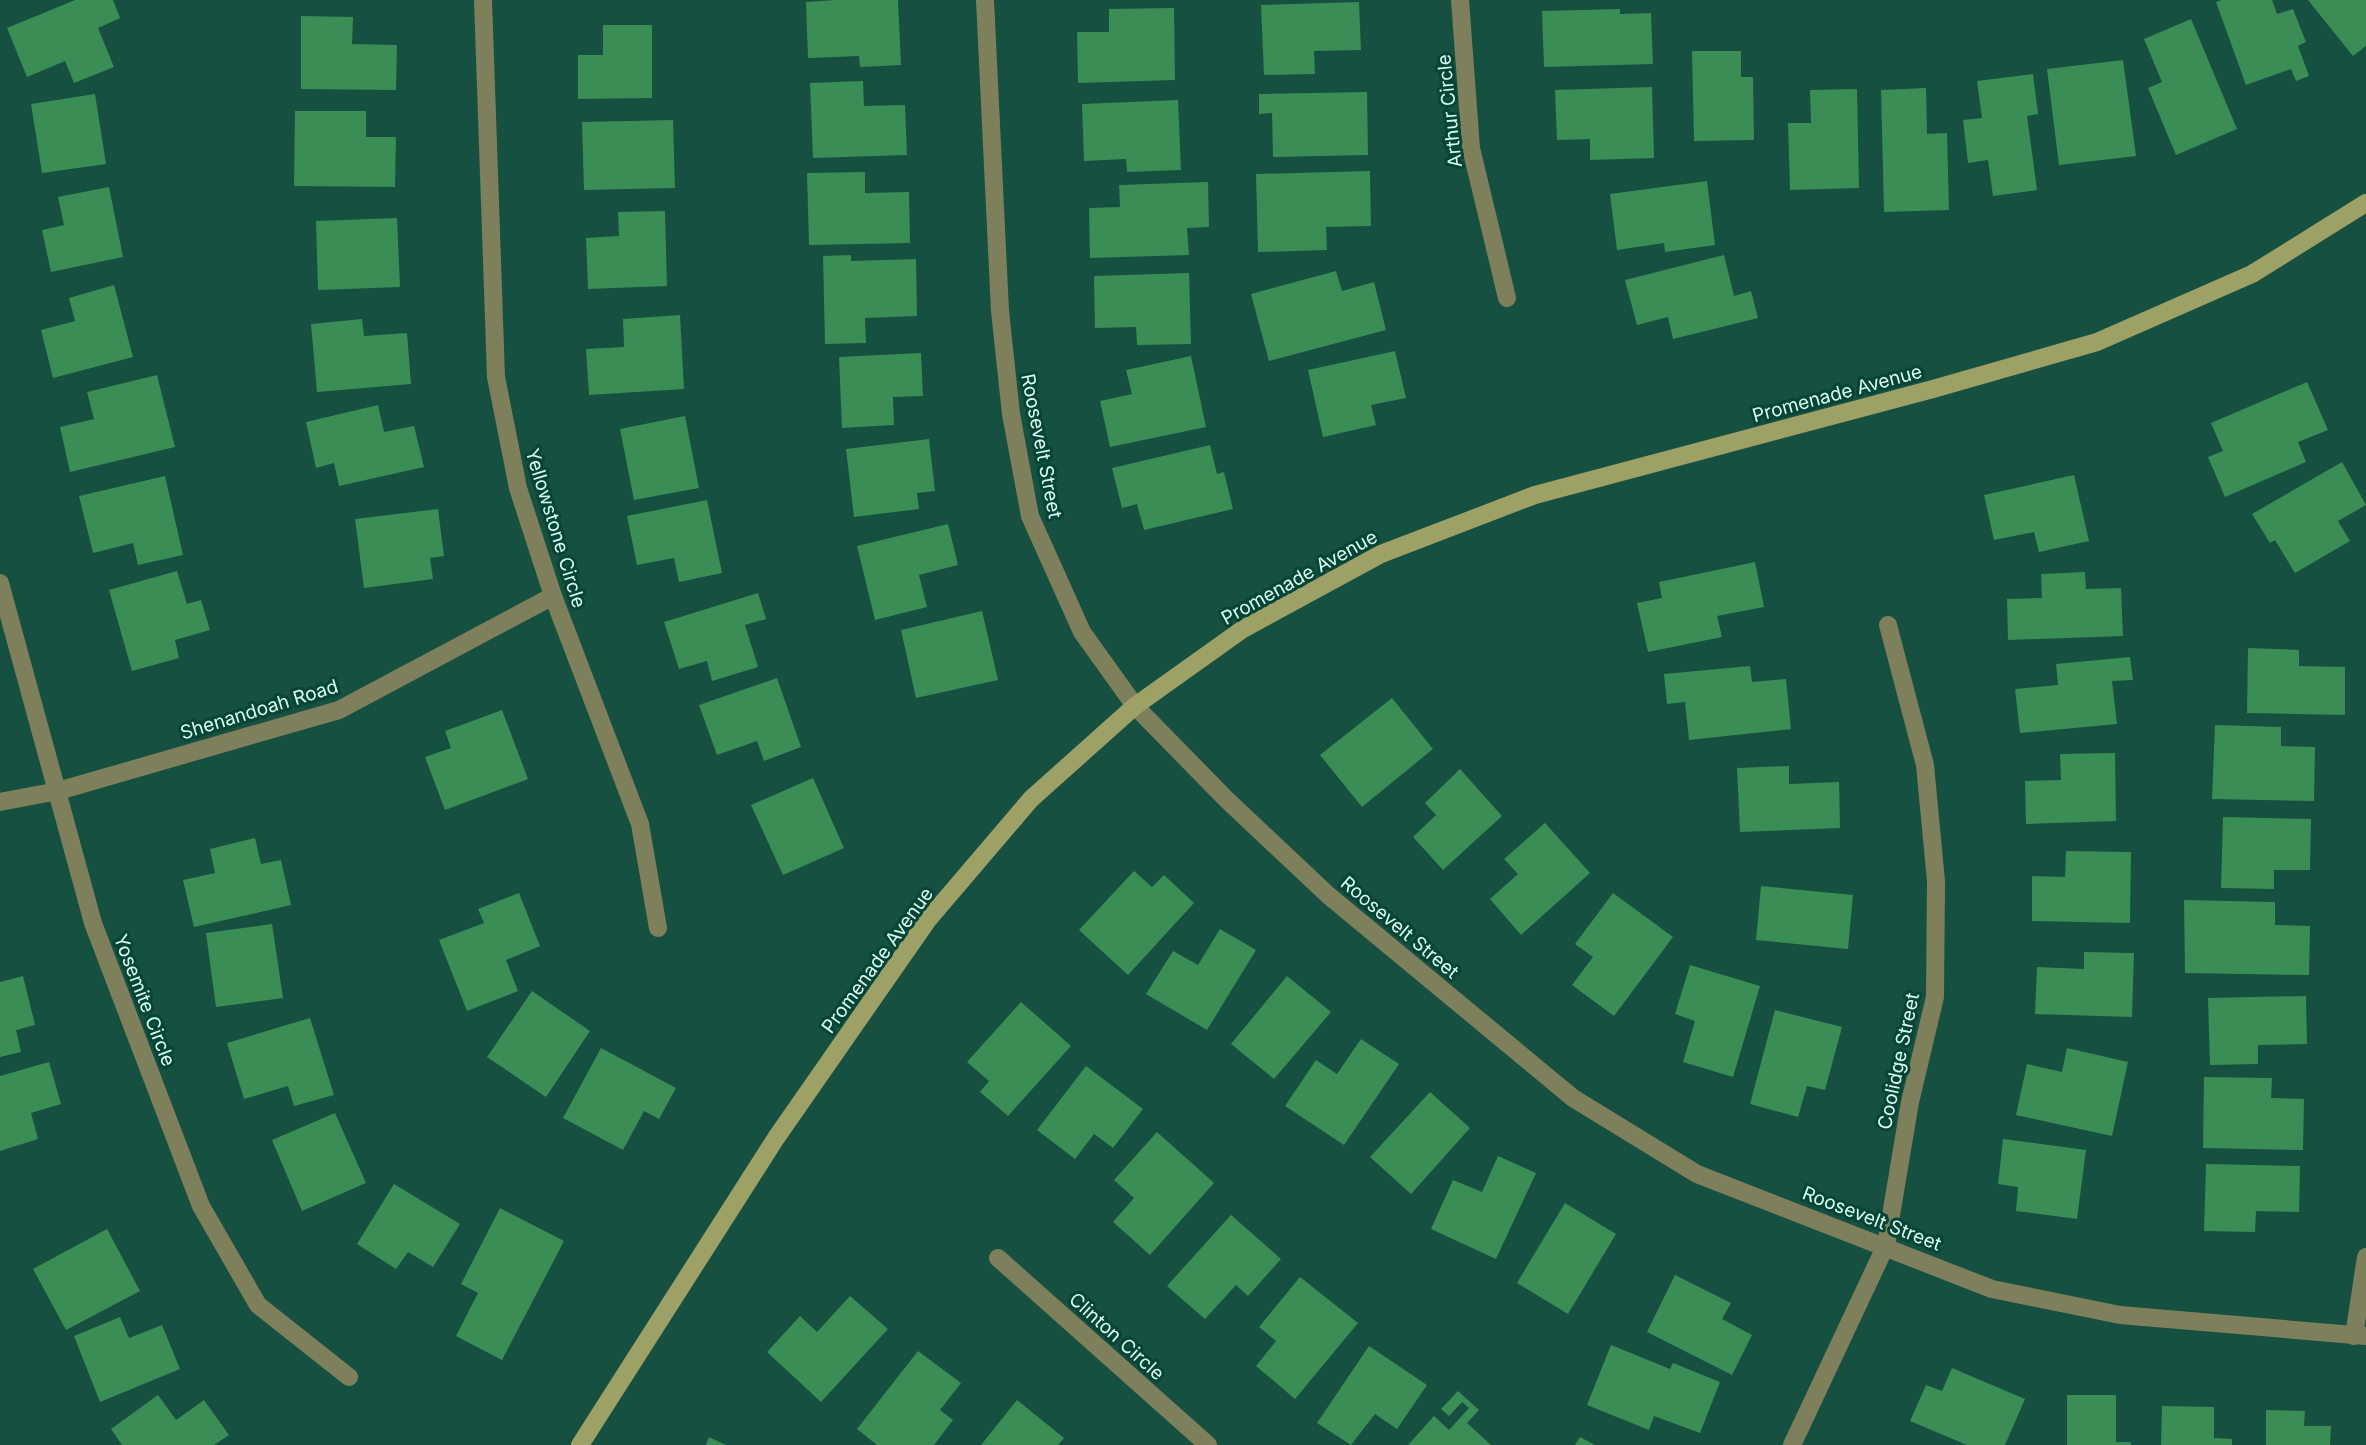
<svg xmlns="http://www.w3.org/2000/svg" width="2366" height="1445" viewBox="0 0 2366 1445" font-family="Inter,sans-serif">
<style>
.building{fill:#3a8d54}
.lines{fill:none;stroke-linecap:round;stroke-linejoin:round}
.street{stroke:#7e805b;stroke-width:18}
.secondary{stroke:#9da165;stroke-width:18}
.labels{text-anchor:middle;stroke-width:6;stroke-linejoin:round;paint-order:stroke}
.street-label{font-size:19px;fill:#dafef1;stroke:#044536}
</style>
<rect width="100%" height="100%" fill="#155040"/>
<g class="building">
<polygon points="75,0 113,0 120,18 98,28 114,67 74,83 65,61 27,77 7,28"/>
<polygon points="836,0 898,0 901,65 860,67 859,56 808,58 806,2"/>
<polygon points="2222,0 2272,0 2277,14 2293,9 2306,42 2298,46 2309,76 2296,81 2291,69 2246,85 2216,2"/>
<polygon points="2308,0 2366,0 2366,46 2353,56"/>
<polygon points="1359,2 1361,50 1314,51 1315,74 1264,75 1261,5"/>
<polygon points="1174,8 1175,80 1078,83 1077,32 1109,32 1109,9"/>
<polygon points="1620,9 1620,14 1651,13 1653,64 1544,67 1542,11"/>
<polygon points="301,16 353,17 352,44 397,45 396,90 301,89"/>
<polygon points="2191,19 2237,129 2176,155 2148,88 2162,82 2144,39"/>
<polygon points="603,25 652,25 652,98 578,99 578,55 603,55"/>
<polygon points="1692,51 1741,51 1741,77 1753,77 1754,140 1694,141"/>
<polygon points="2123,60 2136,156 2059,165 2047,69"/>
<polygon points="2033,74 2038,114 2027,116 2037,190 1993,196 1988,160 1968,163 1963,120 1982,118 1977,81"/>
<polygon points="863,81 864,106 905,105 907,155 813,158 810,83"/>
<polygon points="1652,87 1654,158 1590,160 1590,139 1557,140 1555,90"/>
<polygon points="1926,88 1927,134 1947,133 1949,210 1884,212 1881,90"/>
<polygon points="1857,89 1859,188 1790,190 1788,123 1811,123 1810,90"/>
<polygon points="1367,92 1368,155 1273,157 1272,113 1259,114 1259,94"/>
<polygon points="95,94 106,164 42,173 31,104"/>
<polygon points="1178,100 1181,170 1127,172 1126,159 1084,161 1082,104"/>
<polygon points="295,111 366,111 366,137 396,137 395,187 294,186"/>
<polygon points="673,120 675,188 584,190 582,122"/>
<polygon points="1370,171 1371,226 1326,227 1327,250 1258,252 1256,174"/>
<polygon points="865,172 865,193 909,192 910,243 809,245 807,173"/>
<polygon points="1707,181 1715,245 1665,252 1664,243 1617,250 1610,194"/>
<polygon points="1208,182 1209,227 1187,228 1189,255 1090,258 1089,208 1120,207 1119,185"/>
<polygon points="109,187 123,257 51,272 42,230 64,225 58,197"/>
<polygon points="665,211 667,286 588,289 586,238 619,236 618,212"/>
<polygon points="397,218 400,287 318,290 316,221"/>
<polygon points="851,255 851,261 916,259 917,316 865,318 866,343 825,344 823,256"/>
<polygon points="1724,255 1734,296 1751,291 1758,318 1673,339 1668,317 1637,325 1625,280"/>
<polygon points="1336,271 1342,291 1374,282 1386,330 1269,361 1251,294"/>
<polygon points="1189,273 1191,344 1137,345 1136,327 1095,328 1094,276"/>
<polygon points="114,285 133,357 53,378 41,330 75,321 69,298"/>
<polygon points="680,315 684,389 589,395 586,349 624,347 623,319"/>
<polygon points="362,319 364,336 407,333 411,384 317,392 311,324"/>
<polygon points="1395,351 1406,398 1371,405 1376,425 1323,437 1308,370"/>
<polygon points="921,353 923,396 893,397 894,425 842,428 839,357"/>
<polygon points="1191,356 1206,427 1110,447 1100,401 1132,394 1126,370"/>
<polygon points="157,375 175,447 70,472 60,427 94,419 87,392"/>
<polygon points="2307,382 2328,430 2298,442 2306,462 2225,497 2208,457 2223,451 2211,423"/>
<polygon points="378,405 384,432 414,426 424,467 339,486 334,463 316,468 306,422"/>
<polygon points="685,416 699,488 634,500 620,429"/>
<polygon points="929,439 935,491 917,493 919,509 854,517 846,449"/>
<polygon points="1210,445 1217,474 1224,472 1233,509 1144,530 1137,504 1122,508 1112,468"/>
<polygon points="2342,462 2366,505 2338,521 2350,541 2295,573 2275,540 2270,543 2252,514"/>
<polygon points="2074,475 2089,541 2039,552 2034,532 1994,540 1984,495"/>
<polygon points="165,476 183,555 138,565 133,543 93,553 79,496"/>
<polygon points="707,500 722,573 679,582 674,558 637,565 627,516"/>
<polygon points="438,509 444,556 430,558 433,579 364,588 355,519"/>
<polygon points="948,524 958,565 919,575 927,607 875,620 857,546"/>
<polygon points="1755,562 1764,607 1717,616 1722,637 1648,652 1637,603 1662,598 1659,582"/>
<polygon points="177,571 187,604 201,600 210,630 175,640 179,658 132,671 109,590"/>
<polygon points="2085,572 2086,589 2121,588 2123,636 2008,640 2007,599 2042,598 2041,574"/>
<polygon points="758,593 766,619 745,625 758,667 712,681 707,661 679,669 664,622"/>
<polygon points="982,611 998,680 916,698 901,630"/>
<polygon points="2248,648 2299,650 2299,666 2345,667 2345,715 2247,713"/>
<polygon points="2130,657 2133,680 2112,681 2117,724 2020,733 2015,689 2058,685 2056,664"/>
<polygon points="1750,666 1752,682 1786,679 1791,729 1689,740 1685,702 1667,704 1664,674"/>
<polygon points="777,678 801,747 764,761 757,741 717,755 699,705"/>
<polygon points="1392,698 1433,749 1362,807 1320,755"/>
<polygon points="502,710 528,779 445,810 425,757 451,748 445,731"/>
<polygon points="2215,725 2281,727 2281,746 2315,747 2314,801 2212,799"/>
<polygon points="2115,753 2116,821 2026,824 2025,781 2061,780 2060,754"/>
<polygon points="1789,766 1789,784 1839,782 1840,828 1740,832 1737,768"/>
<polygon points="1460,769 1502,816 1443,870 1413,837 1436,815 1425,803"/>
<polygon points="813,778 844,848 783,875 751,805"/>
<polygon points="2223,817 2311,819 2310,870 2274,870 2274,889 2221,888"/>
<polygon points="1545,823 1590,873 1521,935 1490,899 1518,874 1504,859"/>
<polygon points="255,838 261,864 281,860 291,905 194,927 183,880 215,873 210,849"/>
<polygon points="2066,851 2131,852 2130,923 2032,921 2032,876 2065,877"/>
<polygon points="1134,871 1152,887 1164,875 1194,903 1128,975 1079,930"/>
<polygon points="1761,886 1853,895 1848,949 1756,940"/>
<polygon points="519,893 540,946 506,960 518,991 467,1011 439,940 484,923 478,909"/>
<polygon points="1613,893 1673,937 1614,1016 1572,985 1593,957 1575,944"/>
<polygon points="2184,900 2275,902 2275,925 2310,926 2309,975 2185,973"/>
<polygon points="272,924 283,998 216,1007 206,933"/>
<polygon points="1220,929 1256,950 1207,1030 1146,994 1173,951 1198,965"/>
<polygon points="2084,952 2134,953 2132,1017 2035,1014 2037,967 2084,969"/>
<polygon points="1690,965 1760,986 1733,1077 1683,1062 1695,1021 1675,1014"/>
<polygon points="23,976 35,1025 16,1030 21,1052 0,1057 0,982"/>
<polygon points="1287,976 1331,1012 1274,1079 1231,1044"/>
<polygon points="532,991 590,1031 546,1097 487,1057"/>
<polygon points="2306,996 2307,1044 2258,1045 2258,1064 2210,1065 2208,998"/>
<polygon points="1021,1002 1071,1046 1008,1116 980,1092 989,1081 967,1062"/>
<polygon points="1775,1010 1842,1027 1825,1090 1807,1086 1798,1117 1750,1104"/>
<polygon points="310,1018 334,1095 294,1106 288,1086 244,1099 227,1043"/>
<polygon points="1361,1039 1399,1064 1344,1145 1285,1106 1316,1060 1337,1074"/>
<polygon points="601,1048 676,1088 659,1119 644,1111 623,1150 563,1118"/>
<polygon points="2067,1048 2128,1062 2112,1136 2016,1115 2027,1064 2062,1072"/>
<polygon points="49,1062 61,1104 31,1113 38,1139 0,1151 0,1076"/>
<polygon points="1086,1066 1143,1109 1113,1148 1094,1134 1075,1159 1037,1130"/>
<polygon points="2204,1077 2272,1078 2271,1098 2304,1099 2303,1150 2203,1148"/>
<polygon points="1430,1092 1470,1128 1411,1194 1370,1157"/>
<polygon points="335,1113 366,1183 302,1211 272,1140"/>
<polygon points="1157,1132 1214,1183 1150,1255 1113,1222 1134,1198 1114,1180"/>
<polygon points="2003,1139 2086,1150 2077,1219 2016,1211 2018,1187 1998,1184"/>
<polygon points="1498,1156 1536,1173 1496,1259 1431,1229 1453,1180 1482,1192"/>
<polygon points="2206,1164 2300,1166 2299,1212 2256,1211 2255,1232 2204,1231"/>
<polygon points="394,1184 460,1224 433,1267 408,1252 396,1269 357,1244"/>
<polygon points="1565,1203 1616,1234 1568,1314 1517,1283"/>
<polygon points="500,1208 564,1241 502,1360 456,1336 478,1293 461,1284"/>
<polygon points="1231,1215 1281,1259 1248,1296 1236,1285 1205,1319 1167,1286"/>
<polygon points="107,1229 140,1291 66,1330 33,1269"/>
<polygon points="1675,1275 1731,1303 1722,1319 1752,1335 1732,1375 1647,1332"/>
<polygon points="1300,1277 1358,1323 1295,1399 1256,1366 1276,1341 1259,1327"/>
<polygon points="850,1296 888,1329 821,1402 767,1352 800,1316 817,1332"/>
<polygon points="120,1317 129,1338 162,1325 180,1369 100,1402 74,1336"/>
<polygon points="1611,1345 1670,1369 1673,1363 1720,1382 1700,1433 1654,1416 1649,1430 1587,1405"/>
<polygon points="1369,1346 1427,1385 1397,1429 1375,1414 1351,1445 1317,1423"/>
<polygon points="918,1351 961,1383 940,1410 953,1420 934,1445 877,1445 857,1429"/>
<polygon points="1952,1368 2025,1399 2005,1445 1967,1445 1910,1421 1926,1385 1942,1391"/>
<polygon points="1458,1391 1479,1410 1467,1423 1491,1445 1408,1445 1434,1416 1449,1430 1469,1408 1462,1402 1449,1416 1441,1409"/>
<polygon points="158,1395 176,1420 204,1400 229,1435 214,1445 122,1445 111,1429"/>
<polygon points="2067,1395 2116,1395 2116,1442 2131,1442 2131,1445 2067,1445"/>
<polygon points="1017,1400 1064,1438 1058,1445 981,1445"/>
<polygon points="2162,1406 2214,1407 2214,1438 2232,1439 2232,1445 2161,1445"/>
<polygon points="2266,1410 2305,1411 2304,1426 2331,1426 2330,1445 2266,1445"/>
<polygon points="709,1437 726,1445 706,1445"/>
<polygon points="1580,1437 1595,1445 1575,1445"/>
</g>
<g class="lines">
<g class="street">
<polyline points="483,0 496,377 518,488 553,596 640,824 658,928"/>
<polyline points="985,0 1000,311 1011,414 1030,516 1082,632 1135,706 1226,799 1328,895 1573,1098 1697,1174 1992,1289 2120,1315 2366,1336"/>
<polyline points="1460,0 1471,148 1507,298"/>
<polyline points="0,583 93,923 201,1206 258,1305 349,1377"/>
<polyline points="0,802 58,791 339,710 553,596"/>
<polyline points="998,1258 1208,1445"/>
<polyline points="2354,1336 2366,1257"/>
<polyline points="1792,1445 1886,1245 1910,1102 1935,997 1936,881 1925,765 1888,625"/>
</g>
<polyline class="secondary" points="580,1445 776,1138 927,921 1031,799 1135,706 1243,629 1381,554 1535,495 1933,389 2097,342 2252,274 2366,203"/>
</g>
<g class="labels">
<g class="street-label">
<text transform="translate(1449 111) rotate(-96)" y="7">Arthur Circle</text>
<text transform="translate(1837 393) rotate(-15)" y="7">Promenade Avenue</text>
<text transform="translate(1042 446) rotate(79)" y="7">Roosevelt Street</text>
<text transform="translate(556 528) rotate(73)" y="7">Yellowstone Circle</text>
<text transform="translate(1299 577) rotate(-29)" y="7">Promenade Avenue</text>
<text transform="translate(259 709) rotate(-17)" y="7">Shenandoah Road</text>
<text transform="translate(1400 927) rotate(40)" y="7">Roosevelt Street</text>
<text transform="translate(877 960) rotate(-54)" y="7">Promenade Avenue</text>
<text transform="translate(145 1000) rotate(69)" y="7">Yosemite Circle</text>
<text transform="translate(1898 1061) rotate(-78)" y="7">Coolidge Street</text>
<text transform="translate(1872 1218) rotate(21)" y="7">Roosevelt Street</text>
<text transform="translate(1117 1336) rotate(42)" y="7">Clinton Circle</text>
</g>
</g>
</svg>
